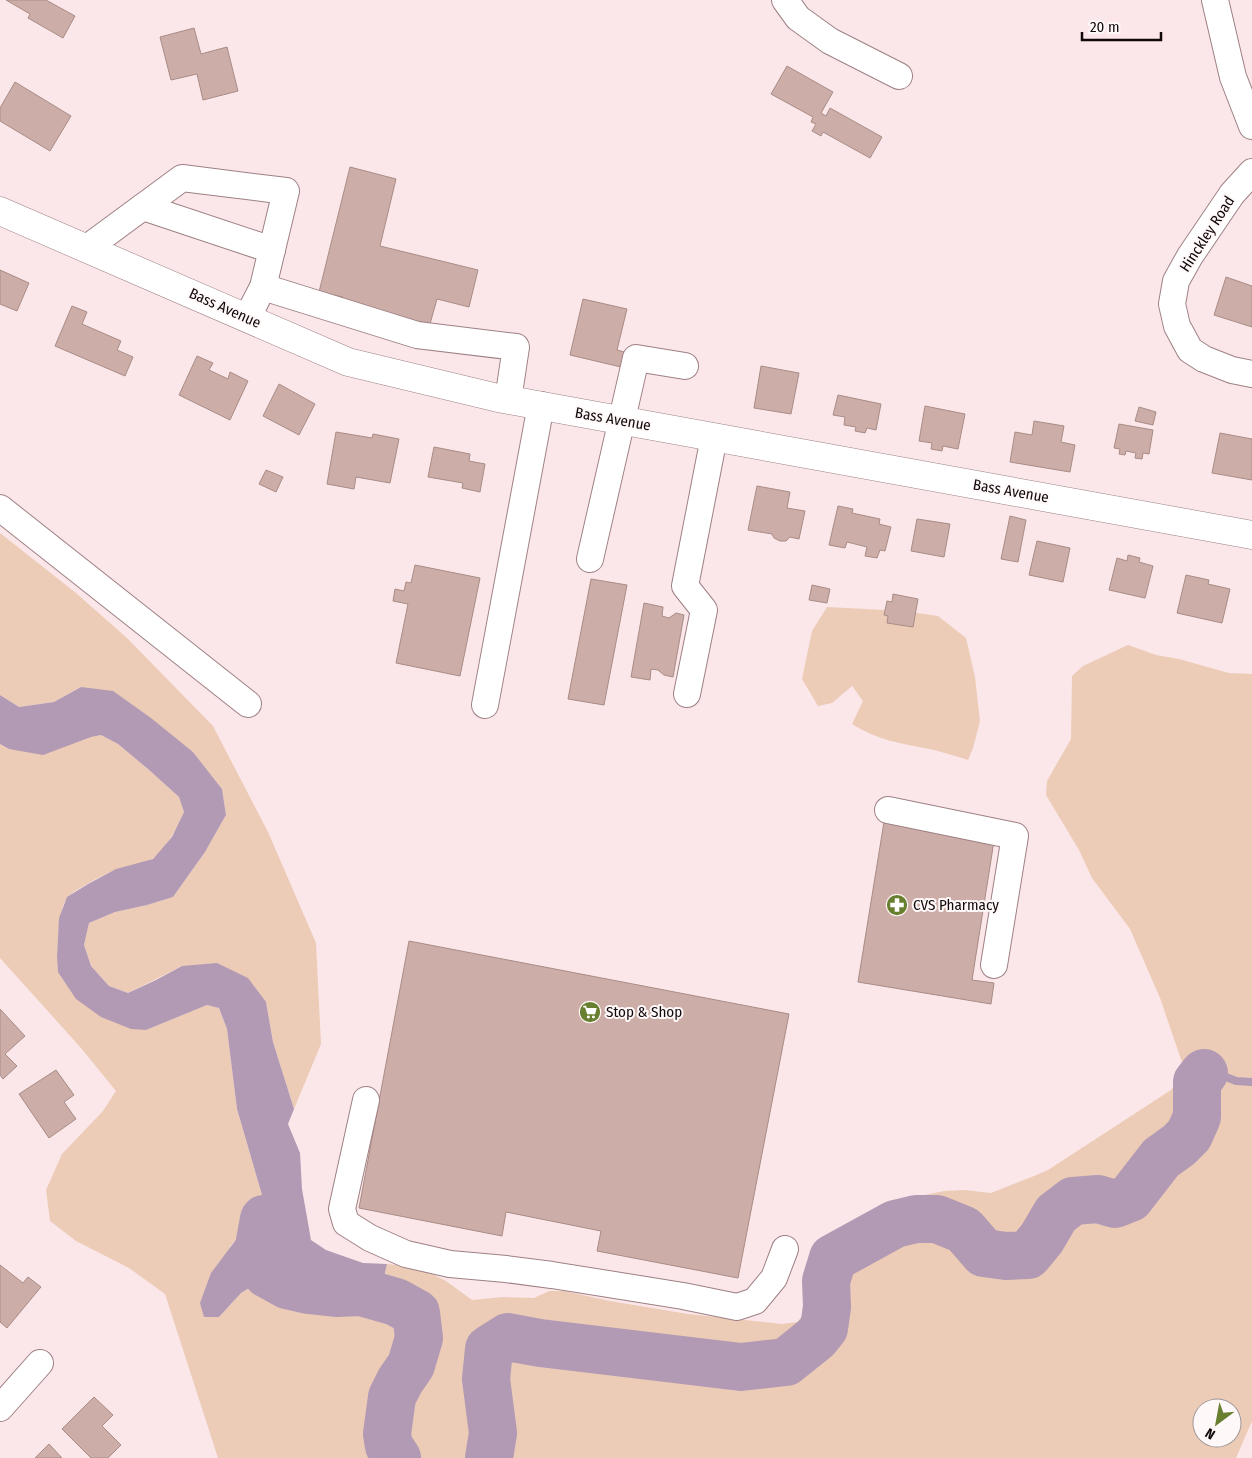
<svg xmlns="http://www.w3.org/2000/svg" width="1252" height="1458" viewBox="0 0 1252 1458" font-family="'Fira Sans Condensed',sans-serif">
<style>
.green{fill:#ecccb7;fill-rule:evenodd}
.water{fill:#b29ab4}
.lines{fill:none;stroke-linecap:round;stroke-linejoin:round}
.stream{stroke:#b29ab4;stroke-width:8}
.river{stroke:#b29ab4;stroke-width:48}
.building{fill:#ccada7;stroke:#a98c86}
.minor-casing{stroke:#9e8084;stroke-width:28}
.major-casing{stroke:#9e8084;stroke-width:29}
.minor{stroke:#fff;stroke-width:26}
.major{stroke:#fff;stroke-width:28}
.labels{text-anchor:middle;stroke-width:4;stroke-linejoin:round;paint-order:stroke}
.street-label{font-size:15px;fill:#120809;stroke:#fff8f9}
.poi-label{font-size:15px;fill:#120809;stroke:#fff8f9;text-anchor:start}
</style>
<rect width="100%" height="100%" fill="#fbe7e9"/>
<g class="green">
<polygon points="0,533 76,593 127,638 213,726 268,832 316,943 321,1044 294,1109 273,1042 266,1002 182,966 128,993 109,986 91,966 84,945 89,923 115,912 147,905 173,897 205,852 226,815 222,789 193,752 151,719 81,687 54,702 19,707 0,695"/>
<path d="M827 607 904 611 938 616 966 638 975 677 980 721 973 748 968 760C955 756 943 752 930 749 900 743 879 741 852 724L863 701 852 686 832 703 818 706 802 679 812 631Z"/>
<path d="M1128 645 1156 655 1179 659 1229 673 1252 674V1421L1236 1458H218L165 1294 129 1268 76 1241 50 1221 46 1190 62 1154 103 1111 116 1091 81 1048 0 958V744L9 749 101 735 118 744 148 769 179 797 184 812C176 829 169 845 155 857 148 863 127 865 118 869 108 872 74 890 68 897 57 908 57 956 58 972L146 1030 207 1005 219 1008 227 1029 237 1109 262 1195 256 1213 230 1247 219 1317 241 1293 268 1277 283 1276 297 1285 383 1281 387 1264 418 1267 446 1281 472 1300 503 1297 534 1298 549 1291H564L610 1301 688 1314 782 1324 797 1322 808 1310 826 1246 856 1224 886 1206 915 1197 944 1191 964 1190 991 1193 1034 1176 1048 1170 1171 1090 1185 1071 1160 998 1130 929 1092 878 1079 850 1046 795 1047 781 1071 739 1072 676 1083 666ZM1202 1408H1232V1438H1202Z"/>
</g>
<polygon class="water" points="81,687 113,691 151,718 193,752 222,789 226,815 205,852 173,897 147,905 115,912 89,923 84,945 91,966 109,986 128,993 156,980 182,966 217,963 248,978 266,1002 273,1042 294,1109 288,1124 300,1153 302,1189 311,1240 326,1250 363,1263 387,1264 383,1281 374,1292 359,1297 327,1295 297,1285 283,1276 268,1277 241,1293 219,1317 204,1317 200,1303 211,1273 256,1213 262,1195 237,1109 227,1029 219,1008 207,1005 146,1030 131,1029 101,1017 76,999 58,972 57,957 59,918 67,897 88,884 116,869 153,859 172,837 184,812 179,797 148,769 118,744 101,735 91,737 43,755 9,749 0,744 0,695 19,707 54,702"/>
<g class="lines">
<polyline class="stream" points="1204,1073 1216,1073 1236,1081 1252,1082"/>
<g class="river">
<polyline points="264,1219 258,1252 267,1274 287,1285 309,1290 336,1293 361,1292 396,1302 416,1313 419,1338 411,1365 400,1381 392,1397 387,1434 389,1446 397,1458"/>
<polyline points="489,1458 493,1433 486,1379 489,1349 508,1337 540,1343 741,1367 786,1362 816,1338 824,1328 827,1307 826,1281 833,1258 895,1224 916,1219 937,1219 964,1230 984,1253 1006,1256 1028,1255 1042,1238 1056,1214 1073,1201 1098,1199 1115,1204 1130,1198 1161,1158 1179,1145 1189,1135 1197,1117 1197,1082 1204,1073"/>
</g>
</g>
<g class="building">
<polygon points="6,0 46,0 75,16 63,38 28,18 30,14"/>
<polygon points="194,28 201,54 227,47 238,91 203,100 197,74 171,80 160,37"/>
<polygon points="787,66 833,92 821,113 826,116 830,108 882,137 870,158 823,132 821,136 812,131 816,124 811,122 813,117 771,94"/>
<polygon points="15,82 71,116 50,151 0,121 0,108"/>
<polygon points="350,167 396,179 380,246 478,270 469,307 437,299 430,324 341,303 343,297 319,292"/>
<polygon points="0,270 29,283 17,311 0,304"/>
<polygon points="1226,277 1252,286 1252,327 1214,315"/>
<polygon points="583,299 627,309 617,350 624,352 621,367 570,355"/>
<polygon points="72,306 87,312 82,324 121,341 117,350 133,357 125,376 55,346"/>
<polygon points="197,356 213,363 209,370 228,379 230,372 248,381 230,420 179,395"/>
<polygon points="761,366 799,373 791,414 754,408"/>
<polygon points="279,384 315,404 299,435 263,416"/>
<polygon points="838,395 881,404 876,430 867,428 865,433 855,431 856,427 844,425 845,417 833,415"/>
<polygon points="925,406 965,414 958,449 943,446 942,451 931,449 932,443 919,441"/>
<polygon points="1139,407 1156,412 1153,425 1135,421"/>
<polygon points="1034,421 1064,426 1061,442 1075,445 1070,472 1010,462 1015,432 1032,435"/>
<polygon points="1119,424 1153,430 1149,454 1143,453 1142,459 1135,458 1136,453 1126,451 1125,455 1119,454 1120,449 1114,448"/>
<polygon points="336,432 372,438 373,434 399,439 390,483 356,477 354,489 327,484"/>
<polygon points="1220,433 1252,439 1252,480 1212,473"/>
<polygon points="434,447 470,454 469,461 485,464 480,492 462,488 463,483 428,477"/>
<polygon points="266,470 283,477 276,492 259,484"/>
<polygon points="757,486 790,492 787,508 805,511 799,539 790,537 786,541 780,541 774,538 772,534 748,530"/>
<polygon points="838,506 853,509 852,513 880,519 879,524 891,527 885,551 880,550 877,558 865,556 867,547 847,542 845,548 829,545"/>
<polygon points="1010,516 1026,520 1018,562 1001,559"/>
<polygon points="917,519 950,524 944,557 911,551"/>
<polygon points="1037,541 1070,548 1063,582 1029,575"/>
<polygon points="1128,555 1140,558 1139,562 1153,566 1145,598 1109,590 1117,558 1127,561"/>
<polygon points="415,565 480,578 460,676 396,663 408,604 393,601 395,589 404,591 406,582 411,583"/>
<polygon points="1186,575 1209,580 1208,584 1230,589 1222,623 1177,613"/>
<polygon points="591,579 627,585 604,705 568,699"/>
<polygon points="812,585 830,589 827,603 809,600"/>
<polygon points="893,594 918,599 913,627 887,623 888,616 884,615 887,601 892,602"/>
<polygon points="644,603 663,607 662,616 669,618 676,613 684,615 673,677 664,675 658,670 651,669 650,680 631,677"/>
<polygon points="884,822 994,841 972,980 994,983 991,1004 858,982"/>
<polygon points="409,941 789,1014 738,1278 597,1251 601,1231 506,1212 502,1236 359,1208"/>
<polygon points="0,1009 25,1036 5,1054 17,1066 3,1079 0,1075"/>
<polygon points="56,1070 74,1095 64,1102 76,1119 49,1138 19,1094"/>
<polygon points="0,1265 23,1283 28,1277 41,1287 7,1328 0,1322"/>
<polygon points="94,1397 113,1415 102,1426 121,1445 108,1458 91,1458 62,1429"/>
<polygon points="49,1444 62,1458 35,1458"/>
</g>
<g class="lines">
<g class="minor-casing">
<g id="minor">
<polyline points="785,0 798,18 830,41 899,76"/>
<polyline points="1215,0 1233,77 1252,126"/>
<polyline points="1252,172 1232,194 1190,256 1176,281 1172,304 1177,326 1190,350 1204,359 1232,370 1252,374"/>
<polyline points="143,207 272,250"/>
<polyline points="87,248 182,178 286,191 263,287 247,318"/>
<polyline points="263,287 417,335 516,347 508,400"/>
<polyline points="0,508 248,704"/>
<polyline points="590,559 636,358 685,366"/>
<polyline points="687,694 704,610 685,586 714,437"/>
<polyline points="485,705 541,405"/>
<polyline points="888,810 1015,836 994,965"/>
<polyline points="366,1100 342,1209 346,1223 370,1238 406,1254 450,1264 506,1269 552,1275 683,1296 737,1307 755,1301 774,1278 785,1249"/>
<polyline points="0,1408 40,1363"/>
</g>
</g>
<g class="major-casing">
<polyline id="major" points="0,211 348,362 498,398 1252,535"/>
</g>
<use href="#minor" class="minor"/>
<use href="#major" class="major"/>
</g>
<defs>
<g id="pharmacy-disc" transform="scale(1.125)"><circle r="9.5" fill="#697f30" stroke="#fff8f9"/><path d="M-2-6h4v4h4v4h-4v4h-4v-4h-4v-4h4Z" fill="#fff"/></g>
<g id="supermarket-disc" transform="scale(1.125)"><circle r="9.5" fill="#697f30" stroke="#fff8f9"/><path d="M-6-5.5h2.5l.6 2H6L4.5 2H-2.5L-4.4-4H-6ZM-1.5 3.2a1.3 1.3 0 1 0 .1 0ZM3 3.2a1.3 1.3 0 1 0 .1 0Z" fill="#fff"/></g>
</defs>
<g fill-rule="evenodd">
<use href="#pharmacy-disc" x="897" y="905"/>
<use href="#supermarket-disc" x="590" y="1012"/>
</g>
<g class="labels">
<g class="street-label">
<text transform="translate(1207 234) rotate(-57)" y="5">Hinckley Road</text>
<text transform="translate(225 308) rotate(24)" y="5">Bass Avenue</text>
<text transform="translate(613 419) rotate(10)" y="5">Bass Avenue</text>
<text transform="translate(1011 491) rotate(10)" y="5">Bass Avenue</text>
</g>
<g class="poi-label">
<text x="913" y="910">CVS Pharmacy</text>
<text x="606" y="1017">Stop &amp; Shop</text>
</g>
</g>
<g transform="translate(1217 1423) rotate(212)"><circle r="24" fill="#fff8f9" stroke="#a09899"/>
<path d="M0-4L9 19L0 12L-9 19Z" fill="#697f30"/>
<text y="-8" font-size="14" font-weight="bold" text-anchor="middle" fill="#120809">N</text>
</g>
<path d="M1082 32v8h79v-8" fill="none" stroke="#120809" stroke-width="2.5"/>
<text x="1090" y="32" font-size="15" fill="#120809" stroke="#fff8f9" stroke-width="4" paint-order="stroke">20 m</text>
</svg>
